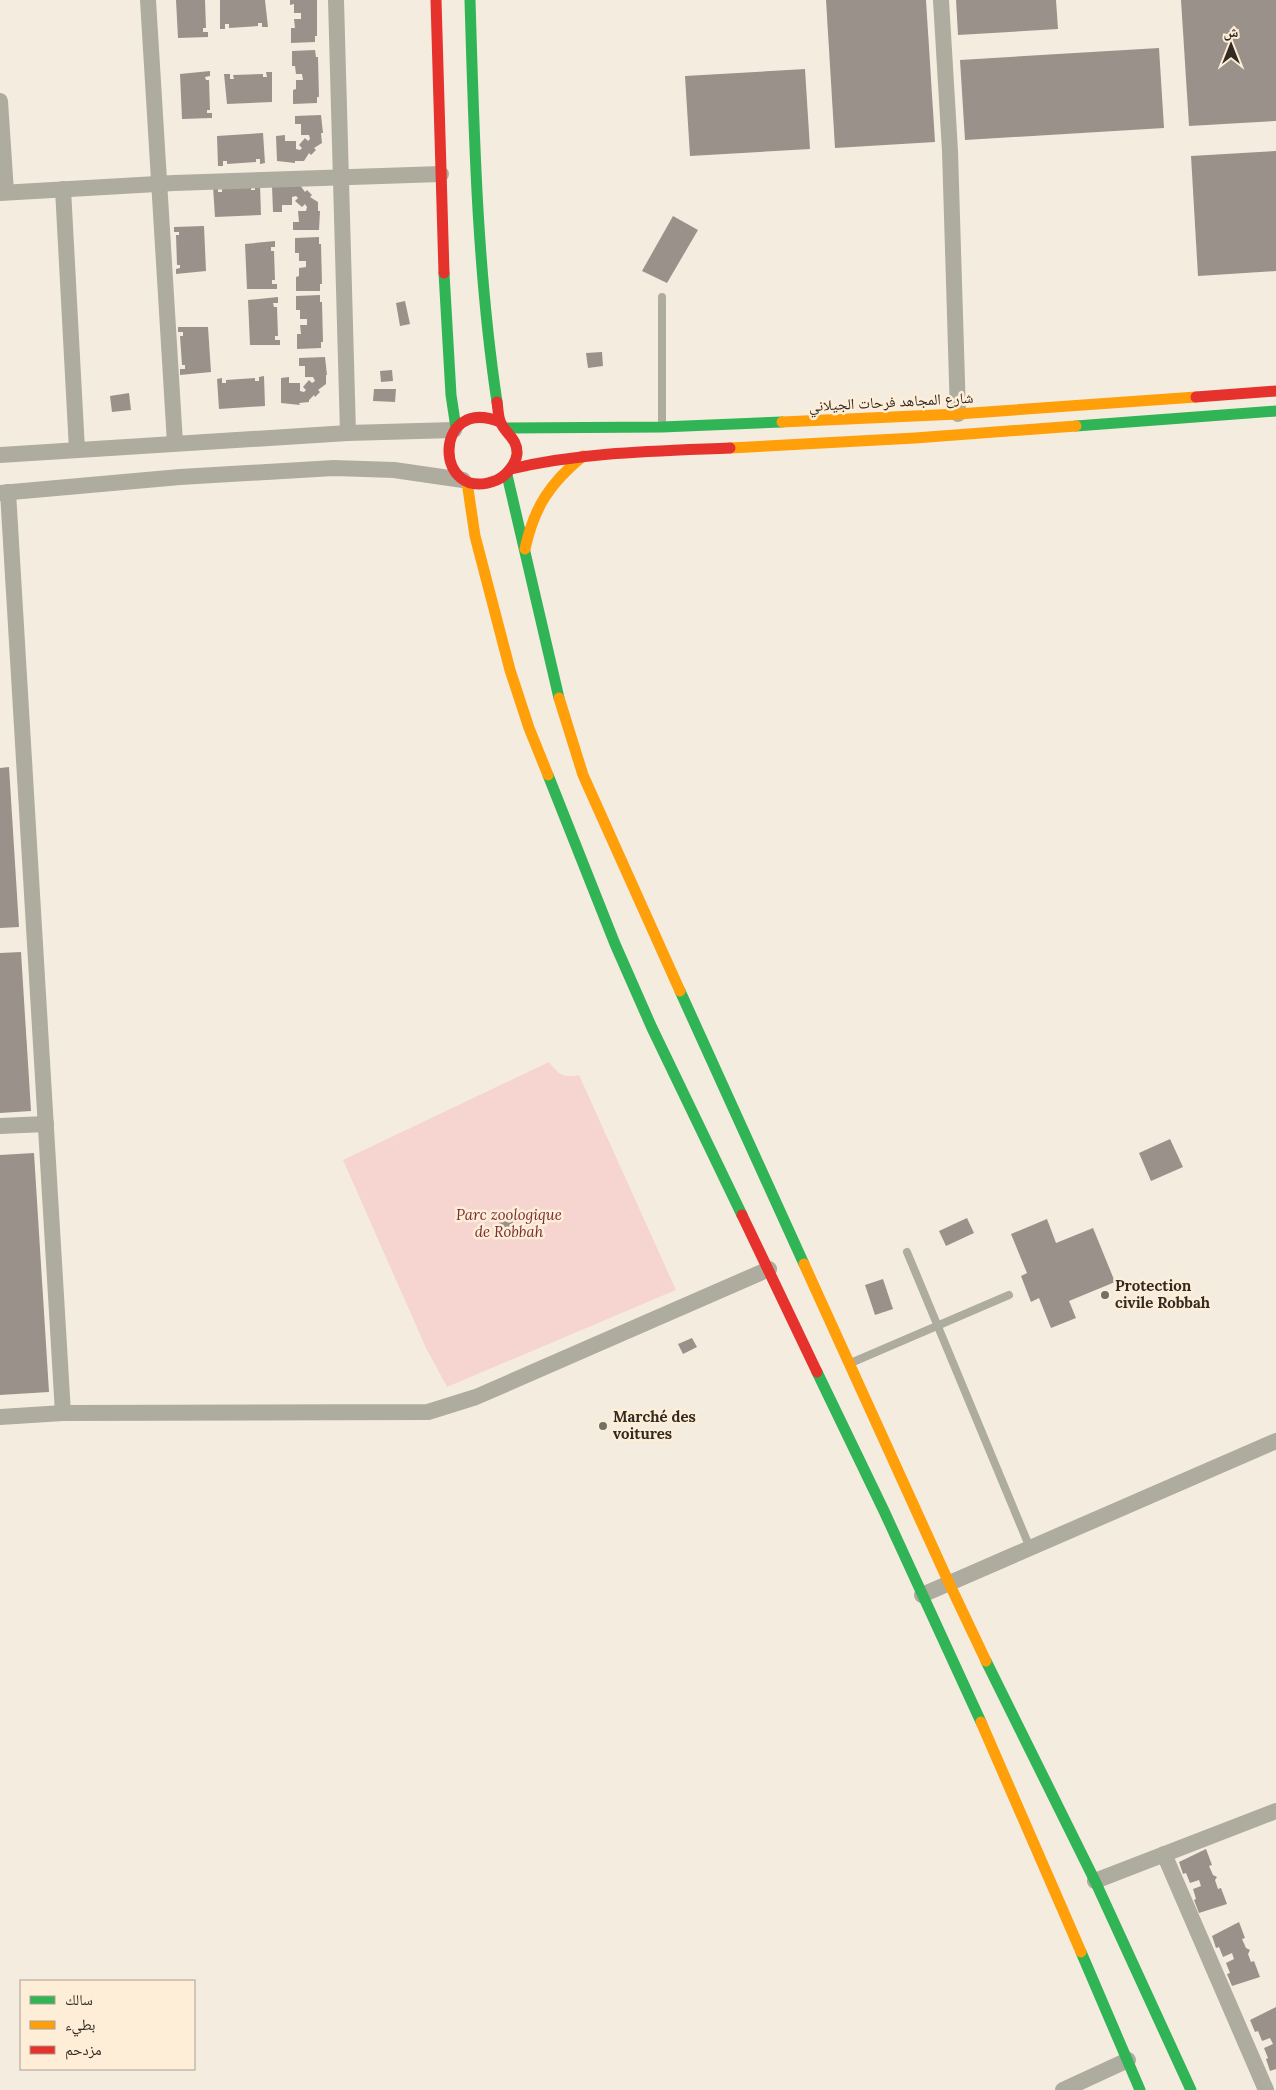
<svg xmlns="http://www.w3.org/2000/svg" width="1276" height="2090" viewBox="0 0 1276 2090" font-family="Lora,'Noto Naskh Arabic',serif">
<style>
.green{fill:#f6d5d0}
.building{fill:#9a928a}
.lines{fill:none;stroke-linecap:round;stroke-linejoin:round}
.lane{stroke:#aeac9e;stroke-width:8}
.street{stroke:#aeac9e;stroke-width:16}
.fast{stroke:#30b455;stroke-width:11}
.slow{stroke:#ff9f0a;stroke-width:11}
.jam{stroke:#e5322d;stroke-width:11}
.poi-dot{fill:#766f65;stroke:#feedd7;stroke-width:2}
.labels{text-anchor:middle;stroke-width:5;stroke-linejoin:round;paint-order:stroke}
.street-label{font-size:15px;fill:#312b23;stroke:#feedd7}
.park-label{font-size:15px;font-style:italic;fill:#762d33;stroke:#feedd7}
.poi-label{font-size:15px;font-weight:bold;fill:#312b23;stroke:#feedd7;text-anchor:start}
</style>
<rect width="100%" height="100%" fill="#f5ece0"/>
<path class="green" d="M549 1062C558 1074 564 1079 579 1075L676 1290 447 1387 426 1348 343 1160Z"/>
<g class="building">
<polygon points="176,0 205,0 206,28 203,28 203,32 208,32 208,37 178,38"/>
<polygon points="220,0 265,0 268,27 262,27 262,23 258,23 258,26 229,28 229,24 225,24 225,29 220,29"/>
<polygon points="290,0 317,0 317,36 315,36 315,42 291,43 291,28 295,28 294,19 301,19 301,13 294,13 294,4 290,5"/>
<polygon points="826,0 926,0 935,142 835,148"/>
<polygon points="956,0 1056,0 1058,29 958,35"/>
<polygon points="1181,0 1276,0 1276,121 1189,126"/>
<polygon points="1159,48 1164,128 965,140 960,60"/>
<polygon points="315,50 316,57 318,57 319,97 317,97 317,103 293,104 293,90 296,89 296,80 303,80 302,74 296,74 295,66 292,66 292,51"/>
<polygon points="805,69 810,149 690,156 685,76"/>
<polygon points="210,71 210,76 205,77 206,80 209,80 210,110 207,110 207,113 212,113 212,118 182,119 180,74"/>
<polygon points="266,72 272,72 272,102 227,104 224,74 230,74 230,79 234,79 233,75 263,74 263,77 267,77"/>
<polygon points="321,115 323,133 321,133 322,143 314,148 316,150 311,155 309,153 304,161 295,161 295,163 277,161 276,136 285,135 285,141 296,141 296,149 300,150 302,148 299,145 305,138 308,141 310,139 309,135 301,135 301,124 295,124 295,116"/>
<polygon points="263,133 265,163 260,164 260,159 256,159 256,162 227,164 227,161 223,161 223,166 218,166 217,136"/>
<polygon points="1276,151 1276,271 1198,276 1191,156"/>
<polygon points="260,185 261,215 215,217 213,187 218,187 218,192 222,192 222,189 251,187 251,190 255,190 255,186"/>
<polygon points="300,185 305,192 307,190 312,195 310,197 318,202 318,211 320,211 319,230 293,230 293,222 299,222 298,211 306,211 307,207 305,204 302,207 295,201 298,198 296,196 292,197 292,205 282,205 282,212 273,212 272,186"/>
<polygon points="673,216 698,230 667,283 642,271"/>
<polygon points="204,226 206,271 176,274 176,269 180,268 180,265 177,265 176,235 179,235 179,232 174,232 174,227"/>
<polygon points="319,237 319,244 321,244 322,284 320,284 320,291 296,291 296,277 299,276 299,268 306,267 306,261 299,261 299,253 295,253 295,238"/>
<polygon points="275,241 275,247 271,247 271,251 274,251 275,280 272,280 272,284 277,284 277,289 247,289 245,244"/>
<polygon points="320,295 320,302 322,302 323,342 321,342 321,348 297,349 297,334 301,334 300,325 307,325 307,319 300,319 300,310 296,310 296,296"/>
<polygon points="278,297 278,303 273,303 274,307 277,307 278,336 275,336 275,340 280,340 280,345 250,345 248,300"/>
<polygon points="405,301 410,324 400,326 396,303"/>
<polygon points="178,327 208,327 211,372 180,375 180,369 185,369 185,365 182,365 180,336 183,336 183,332 178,332"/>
<polygon points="602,352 603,366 588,368 586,353"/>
<polygon points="325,357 327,375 326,375 326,384 318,390 320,392 315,397 314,395 309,400 309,402 299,403 300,405 281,403 281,378 289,377 289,383 300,383 300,391 304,392 306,390 303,387 309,380 312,383 315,381 313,377 305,377 305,366 299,366 299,358"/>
<polygon points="392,370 393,381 381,382 380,371"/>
<polygon points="264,376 265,406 219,409 217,379 222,378 222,383 226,383 226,380 255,378 255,381 259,381 259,377"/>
<polygon points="374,389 396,389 395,402 373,401"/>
<polygon points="129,393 131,410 112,412 110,396"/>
<polygon points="9,767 19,927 0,928 0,768"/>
<polygon points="21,952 31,1111 0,1113 0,953"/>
<polygon points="1170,1139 1183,1167 1151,1181 1139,1153"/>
<polygon points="34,1153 49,1392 0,1395 0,1155"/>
<polygon points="509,1216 518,1230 507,1236 499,1222"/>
<polygon points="967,1218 974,1233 946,1246 939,1231"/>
<polygon points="1047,1219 1056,1243 1093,1228 1115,1282 1069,1301 1076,1318 1051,1328 1039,1298 1031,1302 1021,1276 1027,1273 1011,1234"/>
<polygon points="883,1279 893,1309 875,1315 865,1285"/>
<polygon points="692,1338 697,1347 683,1354 678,1344"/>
<polygon points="1206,1849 1212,1865 1209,1866 1213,1875 1217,1877 1215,1880 1218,1889 1221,1888 1227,1904 1199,1913 1194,1900 1196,1899 1193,1889 1201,1886 1199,1880 1190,1883 1186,1873 1183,1874 1179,1862"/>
<polygon points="1239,1922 1245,1938 1242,1939 1246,1948 1250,1950 1248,1954 1251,1962 1254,1961 1260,1977 1232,1986 1227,1974 1230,1973 1226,1963 1234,1959 1232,1953 1223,1957 1219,1947 1216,1948 1212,1936"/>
<polygon points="1276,2007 1276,2069 1270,2071 1266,2059 1268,2058 1264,2048 1273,2044 1270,2038 1262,2041 1258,2031 1255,2032 1250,2020"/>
</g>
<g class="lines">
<g class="lane">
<polyline points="662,425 662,297"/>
<polyline points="907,1252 1030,1548"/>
<polyline points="853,1362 1009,1295"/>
</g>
<g class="street">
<polyline points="148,0 175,443"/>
<polyline points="336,0 348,433"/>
<polyline points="941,0 950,151 958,414"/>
<polyline points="0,101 6,192"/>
<polyline points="63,189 77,450"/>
<polyline points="0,193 174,183 441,174"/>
<polyline points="0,455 348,433 454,430"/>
<polyline points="8,492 63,1413"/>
<polyline points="0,493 180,477 334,468 394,470 463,480"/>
<polyline points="0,1126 46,1124"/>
<polyline points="0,1417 63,1413 428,1412 476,1397 769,1269"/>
<polyline points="922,1595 1276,1441"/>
<polyline points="1164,1854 1266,2090"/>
<polyline points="1095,1881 1276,1811"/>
<polyline points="1063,2090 1128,2060"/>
</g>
<g class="fast">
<path d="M470 0C474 134 477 269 497 402"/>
<polyline points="444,273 451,395 456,428"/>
<polyline points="1076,426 1276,411"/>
<polyline points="507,428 662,427 782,422"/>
<polyline points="507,475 559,698"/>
<polyline points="548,775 615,944 652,1028 742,1215"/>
<polyline points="680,991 804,1264"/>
<polyline points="817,1372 884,1511 981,1722"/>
<polyline points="986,1661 1095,1881 1191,2090"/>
<polyline points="1081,1952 1140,2090"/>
</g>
<g class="slow">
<polyline points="782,422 958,414 1196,397"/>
<polyline points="730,448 915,438 1076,426"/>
<polyline points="467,482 475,536 510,670 529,728 548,775"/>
<path d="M525 549C534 507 550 483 583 456"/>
<polyline points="559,698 583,775 680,991"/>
<polyline points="804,1264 949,1583 986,1661"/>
<polyline points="981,1722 1081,1952"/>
</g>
<g class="jam">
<polyline points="436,0 444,273"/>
<polyline points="1196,397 1276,391"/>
<path d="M497 402C498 408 498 415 500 421 504 433 518 438 517 454 516 464 506 476 497 480 433 506 432 394 500 422"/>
<path d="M511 469C582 452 657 451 730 448"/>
<polyline points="742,1215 817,1372"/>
</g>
</g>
<g class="poi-dot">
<circle cx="1105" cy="1295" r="5"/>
<circle cx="603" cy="1426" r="5"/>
</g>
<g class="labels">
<g class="street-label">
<text transform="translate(891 402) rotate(-3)" y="5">شارع المجاهد فرحات الجيلاني</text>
</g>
<g class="park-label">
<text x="509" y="1220">Parc zoologique<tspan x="509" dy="17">de Robbah</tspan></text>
</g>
<g class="poi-label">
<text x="1115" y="1291">Protection<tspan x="1115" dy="17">civile Robbah</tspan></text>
<text x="613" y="1422">Marché des<tspan x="613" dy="17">voitures</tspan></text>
</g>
</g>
<rect x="20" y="1980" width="175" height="90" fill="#feedd7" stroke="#ac9f8f"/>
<rect x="30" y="1996" width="25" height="8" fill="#30b455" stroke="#ac9f8f"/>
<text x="65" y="2005" font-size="15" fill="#312b23">سالك</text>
<rect x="30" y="2021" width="25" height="8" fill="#ff9f0a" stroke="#ac9f8f"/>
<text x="65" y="2030" font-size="15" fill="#312b23">بطيء</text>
<rect x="30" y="2046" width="25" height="8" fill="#e5322d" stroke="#ac9f8f"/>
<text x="65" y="2055" font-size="15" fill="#312b23">مزدحم</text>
<g transform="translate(1231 45)" stroke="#feedd7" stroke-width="4" paint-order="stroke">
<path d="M0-4L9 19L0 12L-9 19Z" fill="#312b23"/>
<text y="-8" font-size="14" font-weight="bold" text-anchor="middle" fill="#312b23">ش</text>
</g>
</svg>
